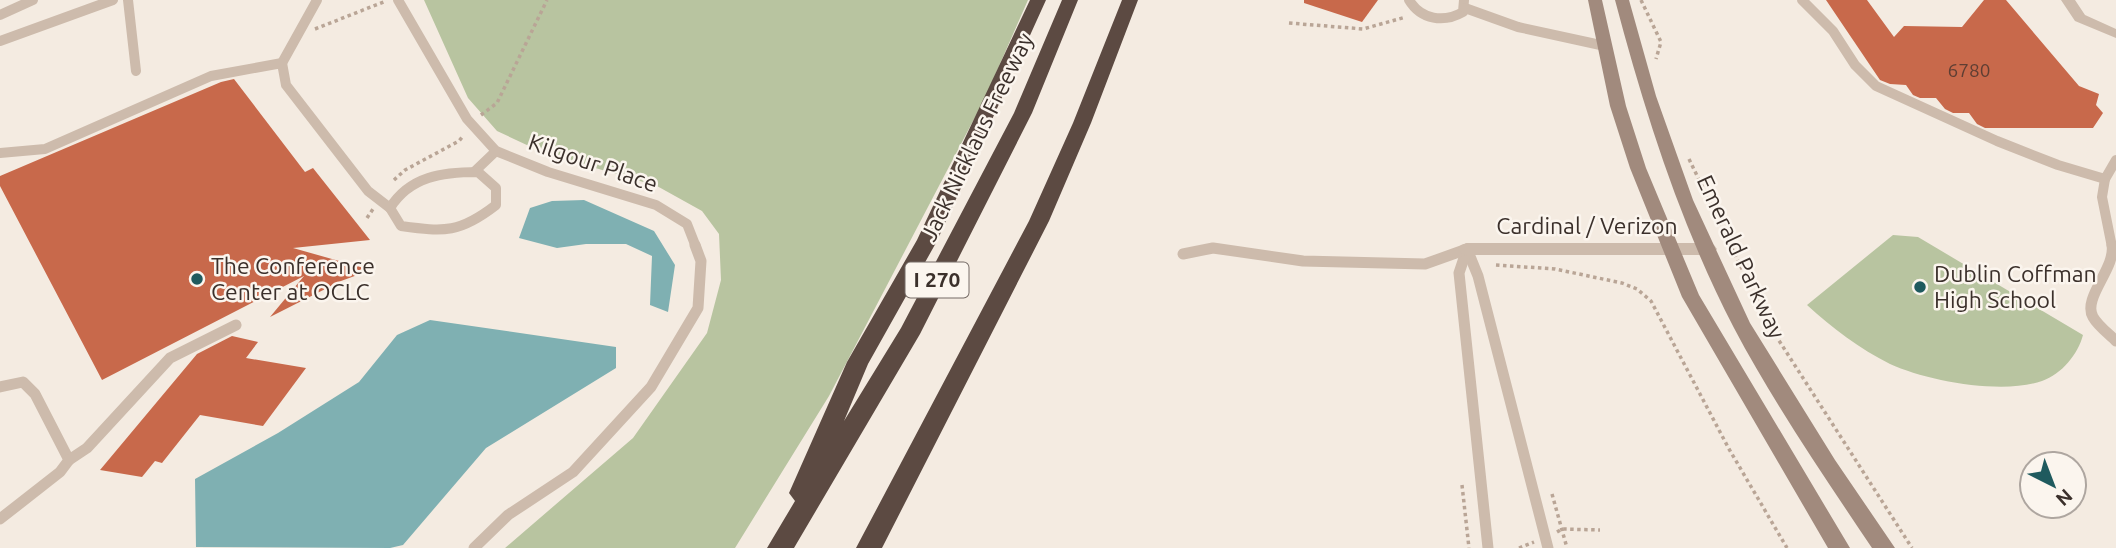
<svg xmlns="http://www.w3.org/2000/svg" width="2116" height="548" viewBox="0 0 2116 548" font-family="Ubuntu,sans-serif">
<style>
.green{fill:#b8c4a0}
.water{fill:#7fb0b2}
.building{fill:#c8694b}
.lines{fill:none;stroke-linecap:round;stroke-linejoin:round}
.path{stroke:#b9a596;stroke-width:3.5;stroke-dasharray:3.5 3.5;stroke-linecap:butt}
.service-far1{stroke:#cdbbac;stroke-width:10}
.service{stroke:#cdbbac;stroke-width:11}
.minor{fill:#cdbbac;fill-rule:evenodd}
.secondary{fill:#a18a7d;fill-rule:evenodd}
.motorway{fill:#5c4a42;fill-rule:evenodd}
.poi-dot{fill:#1f5a5e;stroke:#fbf5ee;stroke-width:2.5}
.labels{text-anchor:middle;stroke-width:5;stroke-linejoin:round;paint-order:stroke}
.number-label{font-size:19px;fill:#5e3e33}
.shield{fill:#fbf5ee;stroke:#756b66;stroke-width:2}
.shield-label{font-size:21px;font-weight:bold;fill:#3b302b}
.street-label{font-size:23px;fill:#3b302b;stroke:#fbf5ee}
.poi-label{font-size:23px;fill:#3b302b;stroke:#fbf5ee;text-anchor:start}
</style>
<rect width="100%" height="100%" fill="#f4ebe1"/>
<g class="green">
<polygon points="424,0 1028,0 985,98 829,396 735,548 505,548 633,438 707,333 721,280 719,234 702,211 657,186 544,153 497,131 468,98"/>
<path d="M1893 235 1918 237 2083 335C2078 354 2062 374 2042 381 2003 395 1927 381 1890 364 1860 349 1832 328 1807 305Z"/>
</g>
<g class="water">
<polygon points="584,200 654,231 675,265 668,312 650,305 652,256 626,244 586,244 557,248 519,238 530,208 552,201"/>
<polygon points="430,320 616,347 616,368 486,448 403,545 390,548 196,547 195,479 278,433 359,382 397,335"/>
</g>
<g class="building">
<polygon points="1304,0 1378,0 1362,22 1304,3"/>
<polygon points="1826,0 1867,0 1894,37 1904,26 1962,27 1984,0 2006,0 2079,86 2099,94 2096,105 2103,113 2093,128 1985,128 1977,124 1969,113 1953,113 1945,109 1936,98 1920,98 1913,95 1906,85 1890,84 1880,80"/>
<polygon points="234,79 305,172 313,168 370,240 293,248 371,270 341,281 270,317 304,276 102,380 0,186 0,176 221,82"/>
<polygon points="232,336 258,342 246,358 306,368 263,426 200,415 162,463 155,461 142,477 100,470 197,354"/>
</g>
<g class="lines">
<g class="path">
<polyline points="1641,0 1661,42 1656,59"/>
<polyline points="1289,23 1363,29 1406,17"/>
<polyline points="315,29 386,1"/>
<polyline points="481,115 497,103 547,0"/>
<polyline points="1689,159 1769,325 1912,548"/>
<polyline points="394,180 405,170 459,141 463,136"/>
<polyline points="367,218 373,209"/>
<polyline points="1496,265 1555,269 1622,283 1637,289 1651,301 1729,449 1787,548"/>
<polyline points="1462,485 1469,548"/>
<polyline points="1552,494 1567,548"/>
<polyline points="1557,532 1562,529 1600,530"/>
<polyline points="1519,548 1534,542"/>
</g>
<g class="service-far1">
<polyline points="128,0 136,71"/>
<polyline points="398,0 467,119 496,151 548,172 656,205 687,224 696,247"/>
<path d="M1409 0C1421 20 1444 23 1463 12L1464 0"/>
<polyline points="1802,0 1833,31 1855,65 1876,86 1997,141 2058,165 2105,179 2116,160"/>
<polyline points="1465,8 1518,27 1605,46"/>
<polyline points="0,15 33,0"/>
<polyline points="0,41 113,0"/>
<polyline points="282,63 317,0"/>
<polyline points="0,153 45,149 211,76 282,63 286,85 368,191 390,208"/>
<polyline points="474,172 496,151"/>
<path d="M478 172 496 188V205C460 233 445 232 401 226L390 208C410 176 443 172 478 172Z"/>
<polyline points="2105,179 2102,197 2112,247"/>
</g>
<g class="service">
<path d="M2112 245C2116 268 2082 298 2093 317 2098 326 2109 334 2116 341"/>
<polyline points="1467,249 1478,276 1548,548"/>
<polyline points="1467,249 1459,273 1488,548"/>
<polyline points="1183,254 1213,248 1303,261 1425,264 1467,249"/>
<polyline points="0,387 23,382 35,394 69,460 60,472 0,519"/>
<polyline points="69,460 87,448 170,358 236,325"/>
<polyline points="474,548 508,515 573,472 651,387 698,308 701,261 695,245"/>
</g>
<g class="minor">
<polygon points="2061,0 2075,0 2085,15 2116,29 2116,38 2075,21"/>
<polygon points="1467,243 1708,243 1714,245 1717,249 1714,253 1708,255 1467,255 1461,253 1458,249 1461,245"/>
</g>
<g class="secondary">
<polygon points="1588,0 1602,0 1626,106 1646,168 1699,295 1850,548 1828,548 1682,297 1630,168 1610,106"/>
<path d="M1615 0H1629L1656 96 1693 200 1750 323 1835 460 1895 548H1872C1825 478 1773 402 1734 328 1680 224 1645 113 1615 0Z"/>
</g>
<g class="motorway">
<polygon points="1030,0 1046,0 937,241 868,364 844,421 901,328 1014,113 1062,0 1078,0 1032,113 920,334 794,548 767,548 795,501 789,493 847,362 917,240"/>
<polygon points="1122,0 1138,0 1091,123 1049,221 882,548 856,548 1029,221 1073,123"/>
</g>
</g>
<g class="poi-dot">
<circle cx="197" cy="279" r="7"/>
<circle cx="1920" cy="287" r="7"/>
</g>
<g class="labels">
<g class="number-label">
<text x="1969" y="77">6780</text>
</g>
<rect class="shield" x="905.5" y="262.5" width="63" height="35" rx="5"/>
<g class="shield-label">
<text x="937" y="287">I 270</text>
</g>
<g class="street-label">
<text transform="translate(977 137) rotate(-64)" y="8">Jack Nicklaus Freeway</text>
<text transform="translate(593 163) rotate(19)" y="8">Kilgour Place</text>
<text x="1587" y="234">Cardinal / Verizon</text>
<text transform="translate(1741 257) rotate(65)" y="8">Emerald Parkway</text>
</g>
<g class="poi-label">
<text x="211" y="274">The Conference<tspan x="211" dy="26">Center at OCLC</tspan></text>
<text x="1934" y="282">Dublin Coffman<tspan x="1934" dy="26">High School</tspan></text>
</g>
</g>
<g transform="translate(2053 485) rotate(138)"><circle r="33" fill="#fbf5ee" stroke="#aea6a0" stroke-width="2"/>
<path d="M0-5L12 26L0 18L-12 26Z" fill="#1f5a5e"/>
<text y="-10" font-size="19" font-weight="bold" text-anchor="middle" fill="#3b302b">N</text>
</g>
</svg>
